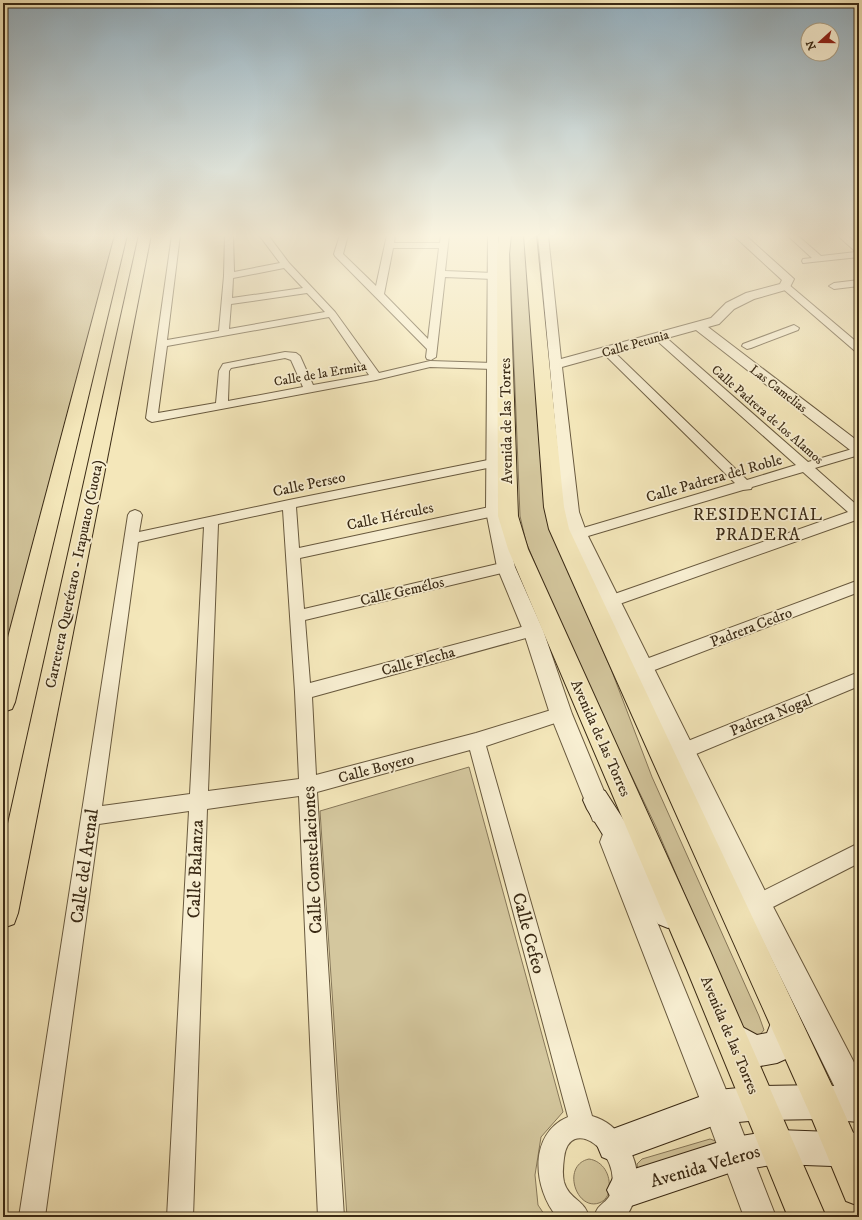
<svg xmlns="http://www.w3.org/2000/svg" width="862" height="1220" viewBox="0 0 862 1220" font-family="'IM FELL DW Pica',serif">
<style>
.green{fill:#d4c79e;stroke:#87785a}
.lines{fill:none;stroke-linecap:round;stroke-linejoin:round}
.minor-casing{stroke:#68593e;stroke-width:2}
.tertiary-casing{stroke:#68593e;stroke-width:2}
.secondary-casing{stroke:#3a2a15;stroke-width:2}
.primary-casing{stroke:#3a2a15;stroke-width:2}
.motorway-casing{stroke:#3a2a15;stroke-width:2}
.minor{fill:#f8efd2;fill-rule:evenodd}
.tertiary{fill:#f8efd2;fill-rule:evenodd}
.secondary{fill:#f8efd2;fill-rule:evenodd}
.primary{fill:#f4e7ba;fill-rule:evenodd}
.motorway{fill:#f4e7ba;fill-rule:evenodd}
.labels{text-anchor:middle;stroke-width:3.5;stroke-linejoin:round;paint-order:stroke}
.far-street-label{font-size:13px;fill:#3a2a15;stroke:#f8efd2}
.street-label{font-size:15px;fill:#3a2a15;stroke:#f8efd2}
.quarter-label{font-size:17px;letter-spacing:1px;fill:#3a2a15;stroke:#f8efd2}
.near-street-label{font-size:18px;fill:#3a2a15;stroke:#f8efd2}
</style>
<rect width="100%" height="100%" fill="#f4e7ba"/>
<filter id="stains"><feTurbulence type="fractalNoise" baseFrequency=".005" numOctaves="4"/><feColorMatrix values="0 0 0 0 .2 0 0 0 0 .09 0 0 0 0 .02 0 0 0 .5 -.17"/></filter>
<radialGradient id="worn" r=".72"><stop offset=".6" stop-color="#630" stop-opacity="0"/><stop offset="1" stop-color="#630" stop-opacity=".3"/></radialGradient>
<g class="green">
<polygon points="3,235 114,235 112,251 3,661"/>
<polygon points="509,235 526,235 548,520 554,540 611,669 652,777 759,1016 764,1030 758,1037 747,1034 738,1020 656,827 623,758 585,683 526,542 520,516"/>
<polygon points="469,767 563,1112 541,1137 535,1175 538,1205 546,1217 347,1217 320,811"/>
<polygon points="710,1139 716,1141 718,1147 638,1170 637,1164 642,1159"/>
<path d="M589 1159C603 1161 611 1175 609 1189 609 1195 605 1201 599 1203 576 1211 561 1165 589 1159Z"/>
</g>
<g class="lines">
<g class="minor-casing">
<g id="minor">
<path d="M172 235H180L167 340 219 331 224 276 225 235H233L234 272 280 263 259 235H268L289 263 335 312 379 373 430 361 493 363 498 366 493 369 430 367 376 380 152 422 148 420 146 418ZM284 268 303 288 232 298 233 278ZM307 293 325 312 229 329 231 304ZM329 317 369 375 313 385 300 356 296 353 285 352 223 364 219 371 216 403 158 413 167 346ZM285 358 291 360 303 387 228 401 229 371 231 368Z"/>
<path d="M340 235H348L343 254 376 286 387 235H395L394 243H440L441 235H449L445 271 493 273 498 276 493 279 445 277 436 357 431 360 427 359 426 357 427 349 335 256 334 254ZM393 248H439L428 339 384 294Z"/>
<polygon points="787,235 797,235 821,256 856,252 837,235 847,235 859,246 859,257 803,263 802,261 803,259 812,258"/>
<polygon points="859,280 859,286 834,289 829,286 834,283"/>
<polygon points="785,283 788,284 859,344 859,352 855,351 782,288 780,286 782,284"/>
<polygon points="794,325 799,328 798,330 751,348 747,349 742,346 743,344"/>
<polygon points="658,333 662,334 808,462 859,447 859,455 815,468 859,507 859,519 611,607 606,605 604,601 606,597 848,512 803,472 752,487 751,489 743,490 578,539 573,537 571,534 573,531 735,483 603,353 602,351 603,349 611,349 747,480 796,465 654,338 653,336"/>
<path d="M493 459 497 460 499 463 497 466 296 507 299 548 494 506 499 508 501 511 499 514 494 516 300 558 304 609 506 562 511 563 513 567 511 571 506 572 305 620 310 683 533 624 538 626 541 630 538 634 533 636 312 697 316 775 476 733 561 707 567 709 569 714 567 719 486 746 592 1116C621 1124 641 1159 637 1189 636 1198 631 1209 626 1217H594C595 1214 596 1211 598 1208 602 1203 609 1200 611 1192 623 1152 569 1114 564 1158 563 1166 562 1174 564 1182 568 1196 579 1199 585 1208 587 1211 588 1214 589 1217H557C533 1188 528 1134 568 1117L470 750 317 792 344 1217H318L299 796 207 809 193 1217H167L189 811 99 824 45 1217H19L128 515 130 512 135 510 140 512 142 515 139 532 289 500ZM283 510 295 692 299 779 208 791 218 524ZM204 527 190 794 102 806 138 542Z"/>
<polygon points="859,580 859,592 644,674 638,672 636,667 638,662"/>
<polygon points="859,672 859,686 684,759 678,757 675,751 678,745"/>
<polygon points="859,843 859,863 765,911 758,914 751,911 748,904 751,897"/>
</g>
</g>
<g class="tertiary-casing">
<g id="tertiary">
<polygon points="488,235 498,235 502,511 515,567 543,630 572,714 613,813 609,821 601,824 593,821 550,714 523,630 497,567 486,511"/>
<polygon points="538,235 548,235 561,359 711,318 726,303 746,293 780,284 782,280 733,235 745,235 794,279 789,289 754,299 734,309 719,324 708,327 859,442 859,455 854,453 696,330 562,367 579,512 587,534 767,895 859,1072 859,1118 848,1114 749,913 569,534 563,512"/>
<polygon points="612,830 621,834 733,1107 776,1217 744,1217 703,1107 600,842 603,834"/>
</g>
</g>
<g class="secondary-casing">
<g id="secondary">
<polygon points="596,788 605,791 678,904 682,914 678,924 668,928 658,924 587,809 583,800 587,791"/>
<polygon points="786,1008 797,1013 802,1024 788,1058 777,1063 755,1067 720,1048 715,1037 720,1026 731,1021 757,1035 767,1033 775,1013"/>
<polygon points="822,1085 859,1088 859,1122 822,1119 759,1120 718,1124 614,1162 602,1157 597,1145 602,1133 718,1090 759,1086"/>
<polygon points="778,1130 859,1133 859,1167 778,1164 735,1171 625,1208 613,1202 607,1190 613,1178 625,1172 735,1137"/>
</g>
</g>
<g class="primary-casing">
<g id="primary">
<polygon points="499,235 511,235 509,254 518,516 528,549 710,951 826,1217 788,1217 687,970 508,549 498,516 497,254"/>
<polygon points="524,235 536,235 564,507 569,529 834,1090 859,1146 859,1206 846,1201 810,1114 549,529 544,507"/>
</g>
</g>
<g class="motorway-casing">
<g id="motorway">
<polygon points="115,235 127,235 15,702 12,709 3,712 3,656"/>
<polygon points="139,235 151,235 18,913 14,924 3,928 3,846"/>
</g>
</g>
<use href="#minor" class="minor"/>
<use href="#tertiary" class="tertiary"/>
<use href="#secondary" class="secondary"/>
<use href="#primary" class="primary"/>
<use href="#motorway" class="motorway"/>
</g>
<linearGradient id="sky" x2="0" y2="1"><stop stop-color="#93afbf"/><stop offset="0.58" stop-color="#faf4e0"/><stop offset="1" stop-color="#faf4e0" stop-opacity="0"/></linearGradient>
<rect width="862" height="406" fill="url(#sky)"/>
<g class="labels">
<g class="far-street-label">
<text transform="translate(635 343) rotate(-16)" y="5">Calle Petunia</text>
<text transform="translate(320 373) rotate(-10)" y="5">Calle de la Ermita</text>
<text transform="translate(779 388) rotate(38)" y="5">Las Camelias</text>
<text transform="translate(768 414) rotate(41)" y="5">Calle Padrera de los Alamos</text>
</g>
<g class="street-label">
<text transform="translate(506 421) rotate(-91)" y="5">Avenida de las Torres</text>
<text transform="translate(714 478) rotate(-16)" y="5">Calle Padrera del Roble</text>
<text transform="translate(309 484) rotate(-12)" y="5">Calle Perseo</text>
<text transform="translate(390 516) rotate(-12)" y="5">Calle Hércules</text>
<text transform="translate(74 574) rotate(-78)" y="5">Carretera Querétaro - Irapuato (Cuota)</text>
<text transform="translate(402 591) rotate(-13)" y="5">Calle Gemélos</text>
<text transform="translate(751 627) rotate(-21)" y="5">Padrera Cedro</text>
<text transform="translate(418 661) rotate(-15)" y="5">Calle Flecha</text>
<text transform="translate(771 715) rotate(-22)" y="5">Padrera Nogal</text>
<text transform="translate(601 738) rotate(66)" y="5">Avenida de las Torres</text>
<text transform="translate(376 768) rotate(-15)" y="5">Calle Boyero</text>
<text transform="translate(730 1035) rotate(67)" y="5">Avenida de las Torres</text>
</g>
<g class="quarter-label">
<text x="758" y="520">RESIDENCIAL<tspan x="758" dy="20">PRADERA</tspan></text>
</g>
<g class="near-street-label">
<text transform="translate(312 860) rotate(-93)" y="6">Calle Constelaciones</text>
<text transform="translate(84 866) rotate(-82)" y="6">Calle del Arenal</text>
<text transform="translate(195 869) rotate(-88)" y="6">Calle Balanza</text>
<text transform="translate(529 933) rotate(75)" y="6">Calle Cefeo</text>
<text transform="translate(705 1166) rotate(-16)" y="6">Avenida Veleros</text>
</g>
</g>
<rect width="862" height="1220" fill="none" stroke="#f4e7ba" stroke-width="16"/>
<rect x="4" y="4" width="854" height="1212" fill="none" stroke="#3a2a15" stroke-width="2"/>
<rect x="8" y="8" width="846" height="1204" fill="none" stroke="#3a2a15"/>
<g transform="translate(820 42) rotate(249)"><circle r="19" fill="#f8efd2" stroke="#aca086"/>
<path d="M0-3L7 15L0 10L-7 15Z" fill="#8f2418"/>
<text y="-6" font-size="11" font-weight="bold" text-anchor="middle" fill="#3a2a15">N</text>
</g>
<rect width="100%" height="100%" filter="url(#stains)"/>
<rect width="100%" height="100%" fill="url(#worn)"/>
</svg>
